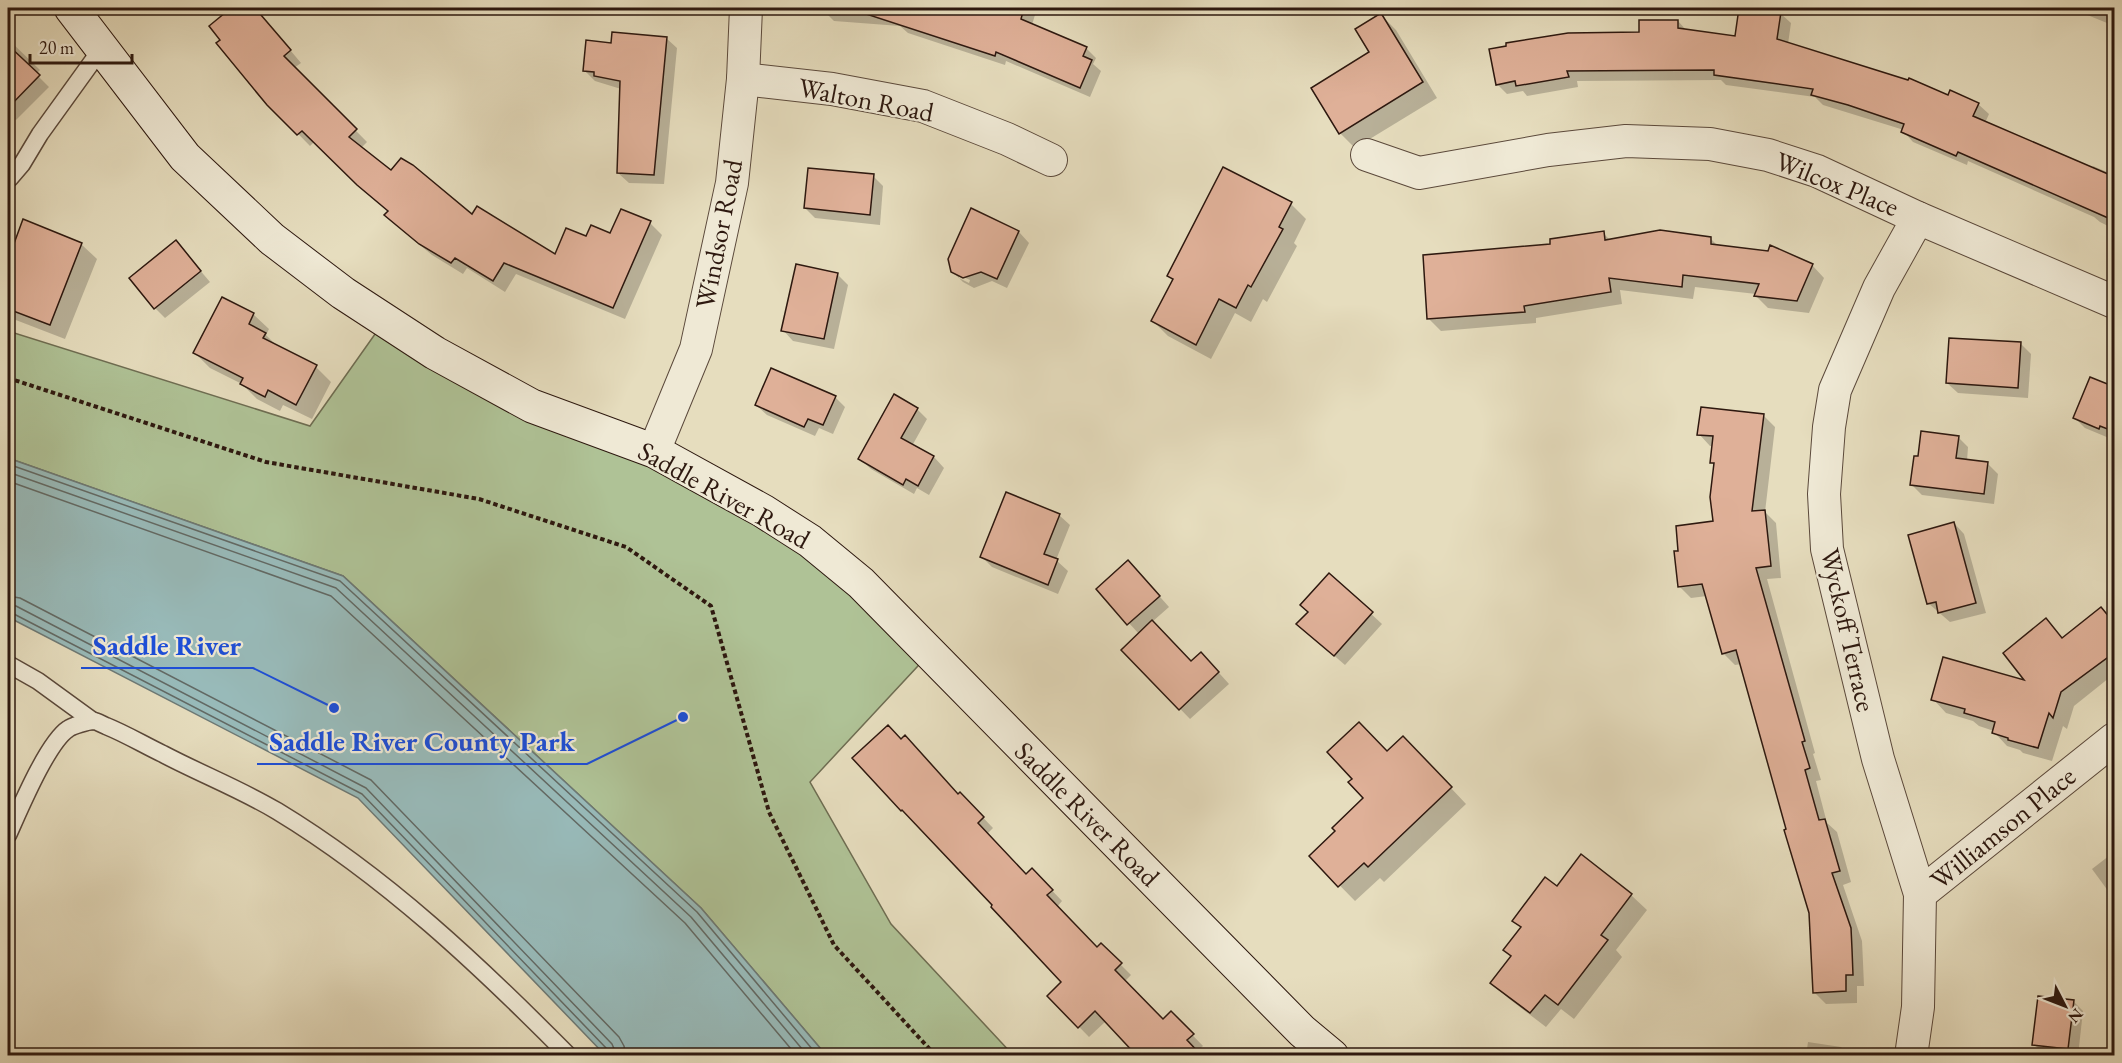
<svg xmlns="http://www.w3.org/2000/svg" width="2122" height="1063" viewBox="0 0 2122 1063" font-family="'EB Garamond',serif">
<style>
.green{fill:#afc296;stroke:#6e6d52;stroke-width:1.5}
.water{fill:#98bab9;stroke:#6d7975;stroke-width:1.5}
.shadow{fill:#0003;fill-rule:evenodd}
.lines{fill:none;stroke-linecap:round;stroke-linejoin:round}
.shore{stroke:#626964;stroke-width:1.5}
.building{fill:#dfb098;stroke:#2d180f;stroke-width:1.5}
.lane-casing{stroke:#5b493b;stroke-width:19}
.street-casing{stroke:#5b493b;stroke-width:34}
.secondary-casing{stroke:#2d180f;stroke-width:35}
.path{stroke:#2d180f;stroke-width:4;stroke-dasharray:4.5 3;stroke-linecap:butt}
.lane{stroke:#efe9d5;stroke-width:16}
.street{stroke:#efe9d5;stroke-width:32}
.secondary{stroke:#efe9d5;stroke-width:33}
.labels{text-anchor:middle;stroke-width:4.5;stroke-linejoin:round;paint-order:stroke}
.street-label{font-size:27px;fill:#2d180f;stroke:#efe9d5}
.leader{fill:none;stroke:#1d4ed8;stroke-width:2}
.callout-dot{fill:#1d4ed8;stroke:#efe9d5;stroke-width:2}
.callout-label{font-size:28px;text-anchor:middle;font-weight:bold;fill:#1d4ed8;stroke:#efe9d5;stroke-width:4.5;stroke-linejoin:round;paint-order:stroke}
</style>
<rect width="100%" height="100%" fill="#e6ddbe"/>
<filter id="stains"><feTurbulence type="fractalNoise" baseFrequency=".00333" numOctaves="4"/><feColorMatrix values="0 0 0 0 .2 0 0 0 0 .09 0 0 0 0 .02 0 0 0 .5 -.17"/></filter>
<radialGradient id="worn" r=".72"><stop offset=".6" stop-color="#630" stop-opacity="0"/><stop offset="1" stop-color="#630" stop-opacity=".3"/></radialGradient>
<polygon class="green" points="385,320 763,511 930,653 810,782 891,924 1013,1055 826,1055 701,908 343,576 8,458 8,331 310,426"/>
<polygon class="water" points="8,458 343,576 701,908 826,1055 605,1055 358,798 8,617"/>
<g class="shadow">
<polygon points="233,8 255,8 301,63 294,68 367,142 361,148 391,172 472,216 556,257 587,238 611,235 650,223 662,235 625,319 516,274 505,292 467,268 463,274 432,255 398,227 386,215 389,212 315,141 310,146 269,104 211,26"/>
<polygon points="824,8 1037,8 1032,25 1086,48 1096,58 1093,64 1101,71 1090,97 1006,61 1005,65 908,33 900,26 834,21 824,11"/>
<polygon points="1741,8 1780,13 1791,23 1788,44 1948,97 1978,104 1989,114 1985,123 2092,169 2093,166 2114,175 2114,229 2100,222 2094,217 1968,161 1967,165 1913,142 1903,131 1904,130 1823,105 1815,97 1726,85 1721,80 1577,81 1578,87 1527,96 1523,91 1507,94 1497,84 1678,21 1687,31 1737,37"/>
<polygon points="2070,8 2114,8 2114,20 2112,25"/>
<polygon points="1381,15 1396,30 1437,98 1355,148 1340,133 1371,53"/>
<polygon points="666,38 677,48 664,184 629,183 618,173 621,89 595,81 585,71 613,45"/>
<polygon points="8,39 40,70 36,74 49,87 16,120 8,112"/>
<polygon points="873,176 883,186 880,225 815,218 805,208"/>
<polygon points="1291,204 1306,219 1294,243 1297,246 1267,302 1263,299 1251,322 1235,313 1211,359 1168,336 1153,321 1173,281 1169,276"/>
<path d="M972 210 1019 232 1029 243 1007 288 992 281 974 288 963 282 952 271ZM959 275 970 280 969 283 959 278Z"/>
<polygon points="23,225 81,244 97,259 65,339 8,317 8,264"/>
<polygon points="1603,233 1610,240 1711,239 1718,246 1812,265 1824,278 1809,313 1768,308 1756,296 1756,294 1695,287 1693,299 1620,290 1622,304 1536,318 1536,323 1441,331 1429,319 1552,246"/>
<polygon points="176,242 210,282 165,318 155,308"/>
<polygon points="837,274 848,285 834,349 793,341 783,330"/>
<polygon points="253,314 269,329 266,335 279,348 316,367 331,382 312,419 283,405 280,411 257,399 242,384 210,368 195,353"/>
<polygon points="2021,344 2031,354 2028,398 1958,393 1947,383"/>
<polygon points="2114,389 2114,437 2110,435 2109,438 2085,428 2075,418"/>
<polygon points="835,397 845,407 833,434 819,428 815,436 767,415 756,405"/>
<polygon points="917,409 927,419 912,446 934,457 944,468 929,495 917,488 914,494 871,469 860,459"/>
<polygon points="1763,415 1775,427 1765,512 1776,523 1781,578 1767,579 1815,753 1813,754 1821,780 1816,781 1827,823 1837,832 1851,882 1843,885 1862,941 1863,962 1864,986 1857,986 1857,1003 1826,1004 1814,992 1811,912 1742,664 1735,665 1724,654 1707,596 1691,598 1679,586 1680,552 1715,523 1715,466 1711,462 1713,446 1710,446 1699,434"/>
<polygon points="1958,437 1968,447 1967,461 1987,463 1998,474 1994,504 1922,495 1912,485"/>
<polygon points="1059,515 1070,525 1056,560 1068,571 1058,594 992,567 982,557"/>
<polygon points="1954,523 1964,534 1986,613 1950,622 1928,603"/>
<polygon points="1138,572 1169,607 1152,622 1191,663 1211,664 1229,684 1190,719 1123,650 1139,634 1098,589"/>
<polygon points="1329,575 1382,624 1345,665 1309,634 1309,612"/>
<polygon points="2101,609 2114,622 2114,674 2074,706 2067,729 2063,726 2052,761 2023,753 2020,750 2007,746 1994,732 1994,731 1979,726 1973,721 1946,713 1933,699 2028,683 2062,640"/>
<polygon points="1387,753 1418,753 1466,804 1384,882 1380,878 1355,901 1311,856 1337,832 1365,798"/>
<polygon points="855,758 959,795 970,804 993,828 987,834 1026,876 1042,880 1062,901 1057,907 1097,949 1101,945 1131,975 1125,981 1163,1021 1171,1013 1203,1046 1197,1052 1106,1021 1089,1037 1049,996 1063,982 995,906 902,810"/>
<polygon points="2114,852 2114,899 2092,869"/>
<polygon points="1581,856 1631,895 1647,910 1616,950 1622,957 1574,1019 1561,1009 1546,1027 1508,998 1492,982 1512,957 1522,928 1514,920 1557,888"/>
<polygon points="2073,1001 2083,1011 2078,1056 2044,1055 2034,1044"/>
<polygon points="1808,1042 1841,1047 1850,1056 1806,1056"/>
</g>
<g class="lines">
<g class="shore">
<polyline points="8,464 340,581 697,912 818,1056"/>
<polyline points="8,472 336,588 691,917 808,1056"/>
<polyline points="8,481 331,596 685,923 797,1056"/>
<polyline points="8,596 20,598 371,780 619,1037 624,1046 626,1056"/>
<polyline points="8,605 16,606 366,788 612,1044 617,1056"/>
<polyline points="8,612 12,613 362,794 607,1049 609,1056"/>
</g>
</g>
<g class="building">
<polygon points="231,8 255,8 291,50 284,56 357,129 349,137 391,170 401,158 413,165 472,214 477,206 555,254 566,228 586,236 591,225 610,233 621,209 651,221 613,308 504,263 493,281 455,258 451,263 419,244 384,215 388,211 357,185 302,131 297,135 267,105 216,43 220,40 209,26"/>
<polygon points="863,8 1024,8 1021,19 1087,47 1083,56 1092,60 1080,88 996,52 995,56 863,13"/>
<polygon points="1739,8 1781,12 1777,39 1908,80 1909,78 1948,95 1950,90 1979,103 1973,116 2115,177 2115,221 1958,152 1956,156 1901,132 1904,124 1848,105 1811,95 1813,89 1714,75 1714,70 1567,71 1569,77 1516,86 1515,81 1496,85 1489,49 1506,46 1506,43 1568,33 1639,32 1639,20 1678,20 1678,28 1735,36"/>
<polygon points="1381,13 1423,82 1339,134 1311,88 1369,52 1355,29"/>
<polygon points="612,32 667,37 654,175 617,173 620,81 594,76 594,72 583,71 586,40 611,43"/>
<polygon points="8,45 40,75 8,108"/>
<polygon points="1223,167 1292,202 1279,227 1283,229 1251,287 1248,285 1236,308 1219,299 1196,345 1151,321 1173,279 1167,276"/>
<polygon points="808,168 874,174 870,215 804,208"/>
<polygon points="971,208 1019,231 997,279 981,272 963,278 951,272 948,259"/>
<polygon points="23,219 82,243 50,325 8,309 8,260"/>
<polygon points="1660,230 1711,237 1711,244 1768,251 1770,245 1813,264 1797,301 1754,296 1759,284 1683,275 1682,287 1609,278 1611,292 1524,306 1525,312 1427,319 1423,255 1550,244 1550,239 1604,231 1605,240"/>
<polygon points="176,240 201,271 154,309 129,278"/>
<polygon points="796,264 838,273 824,339 781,331"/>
<polygon points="222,297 254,313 249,324 266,333 263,338 317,365 296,405 268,390 265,397 240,384 243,378 193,353"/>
<polygon points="1949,338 2021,342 2018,388 1946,383"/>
<polygon points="771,368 836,396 823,425 808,419 804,427 755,405"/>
<polygon points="2090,377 2115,387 2115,432 2100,426 2099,429 2073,418"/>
<polygon points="894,394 918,408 901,438 934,456 918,486 906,479 903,485 858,459"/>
<polygon points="1701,407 1764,414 1752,511 1765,510 1771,566 1756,568 1805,741 1802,742 1810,768 1805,770 1819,820 1825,819 1840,871 1832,873 1851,928 1852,949 1853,975 1846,975 1846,991 1813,993 1809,913 1784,830 1786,829 1736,650 1722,654 1702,584 1678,587 1674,551 1678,551 1676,526 1713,521 1710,497 1714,463 1710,463 1713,436 1697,435"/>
<polygon points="1921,431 1959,436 1956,458 1988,462 1984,494 1910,485 1914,456 1918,456"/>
<polygon points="1006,492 1060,514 1044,554 1058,559 1048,585 980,557"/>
<polygon points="1954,522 1976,603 1938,613 1936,602 1927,604 1908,535"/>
<polygon points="1128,560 1160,596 1127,625 1096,589"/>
<polygon points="1329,573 1373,612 1334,656 1296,624 1308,612 1300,605"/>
<polygon points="2101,607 2115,624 2115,652 2061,692 2053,718 2049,713 2038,748 2008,740 2008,738 1992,733 1995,722 1964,713 1965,709 1931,700 1943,657 2024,680 2003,653 2046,618 2062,638"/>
<polygon points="1152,620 1191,661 1201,652 1219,672 1179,710 1121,650"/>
<polygon points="1359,722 1387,751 1403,736 1452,787 1368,867 1364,863 1338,887 1309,856 1335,831 1332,828 1363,798 1348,782 1352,779 1327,752"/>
<polygon points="888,725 901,739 905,735 958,794 960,792 984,817 978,823 1026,874 1032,868 1053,890 1047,895 1097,947 1101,943 1122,963 1115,970 1163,1019 1171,1011 1194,1034 1187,1040 1202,1056 1137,1056 1095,1011 1078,1028 1047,996 1061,982 991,907 992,905 902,810 901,811 852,758"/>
<polygon points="1581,854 1632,894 1601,935 1608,940 1558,1005 1545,995 1530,1013 1490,983 1511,956 1503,950 1521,927 1512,921 1545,877 1557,886"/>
<polygon points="2038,996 2074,1000 2068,1049 2032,1045"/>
</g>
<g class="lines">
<g class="lane-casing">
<g id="lane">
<polyline points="8,178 10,178 22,164 40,134 102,48"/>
<polyline points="8,664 38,681 93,721"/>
<path d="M8 835C19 811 47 743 68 729 72 726 88 721 94 721 97 721 103 725 106 726 126 734 144 745 163 754 201 774 240 789 277 811 386 877 480 966 569 1056"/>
</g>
</g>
<g class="street-casing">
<g id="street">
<polyline points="743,79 832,89 923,106 1007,139 1051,160"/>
<polyline points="1367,155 1419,173 1548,150 1626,141 1710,144 1768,155 1817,171 1918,218 2114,302"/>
<polyline points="654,451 696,349 732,183 743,79 746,8"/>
<polyline points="1920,894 2114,739"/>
<polyline points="1911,1056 1918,1007 1920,894 1878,759 1827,549 1824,494 1829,427 1835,390 1879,288 1918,218"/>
</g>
</g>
<g class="secondary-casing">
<polyline id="secondary" points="71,8 185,157 272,239 343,293 435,353 532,406 654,451 763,511 810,541 861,583 1302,1031 1332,1056"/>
</g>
<polyline class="path" points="8,378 266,462 479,499 626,547 711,606 769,812 834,945 936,1056"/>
<use href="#lane" class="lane"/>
<use href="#street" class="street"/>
<use href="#secondary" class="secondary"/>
</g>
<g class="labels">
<g class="street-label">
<text transform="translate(866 100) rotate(11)" y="9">Walton Road</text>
<text transform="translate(1837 184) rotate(22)" y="9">Wilcox Place</text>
<text transform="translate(719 234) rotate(-79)" y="9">Windsor Road</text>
<text transform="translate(724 495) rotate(29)" y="9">Saddle River Road</text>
<text transform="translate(1848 630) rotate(77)" y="9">Wyckoff Terrace</text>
<text transform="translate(1087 814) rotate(45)" y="9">Saddle River Road</text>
<text transform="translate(2003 828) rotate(-39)" y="9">Williamson Place</text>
</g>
</g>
<path class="leader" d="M334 708L253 668H81M683 717L587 764H257"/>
<g class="callout-dot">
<circle cx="334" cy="708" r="6"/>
<circle cx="683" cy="717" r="6"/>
</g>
<g class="callout-label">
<text x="167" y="655">Saddle River</text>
<text x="422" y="751">Saddle River County Park</text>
</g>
<rect width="2122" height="1063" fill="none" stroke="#e6ddbe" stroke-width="30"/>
<rect x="9" y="9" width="2104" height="1045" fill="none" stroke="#2d180f" stroke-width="3"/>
<rect x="15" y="15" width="2092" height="1033" fill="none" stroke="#2d180f" stroke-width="1.5"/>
<g transform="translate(2065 1006) rotate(132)" stroke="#efe9d5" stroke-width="4.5" paint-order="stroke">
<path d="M0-4.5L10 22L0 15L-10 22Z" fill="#2d180f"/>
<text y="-9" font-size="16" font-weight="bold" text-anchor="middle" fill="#2d180f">N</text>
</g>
<path d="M30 54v9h102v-9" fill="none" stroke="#2d180f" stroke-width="3"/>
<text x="39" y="54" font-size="18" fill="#2d180f" stroke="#efe9d5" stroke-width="4.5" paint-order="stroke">20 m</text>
<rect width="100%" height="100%" filter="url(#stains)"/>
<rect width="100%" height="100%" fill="url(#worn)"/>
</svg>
